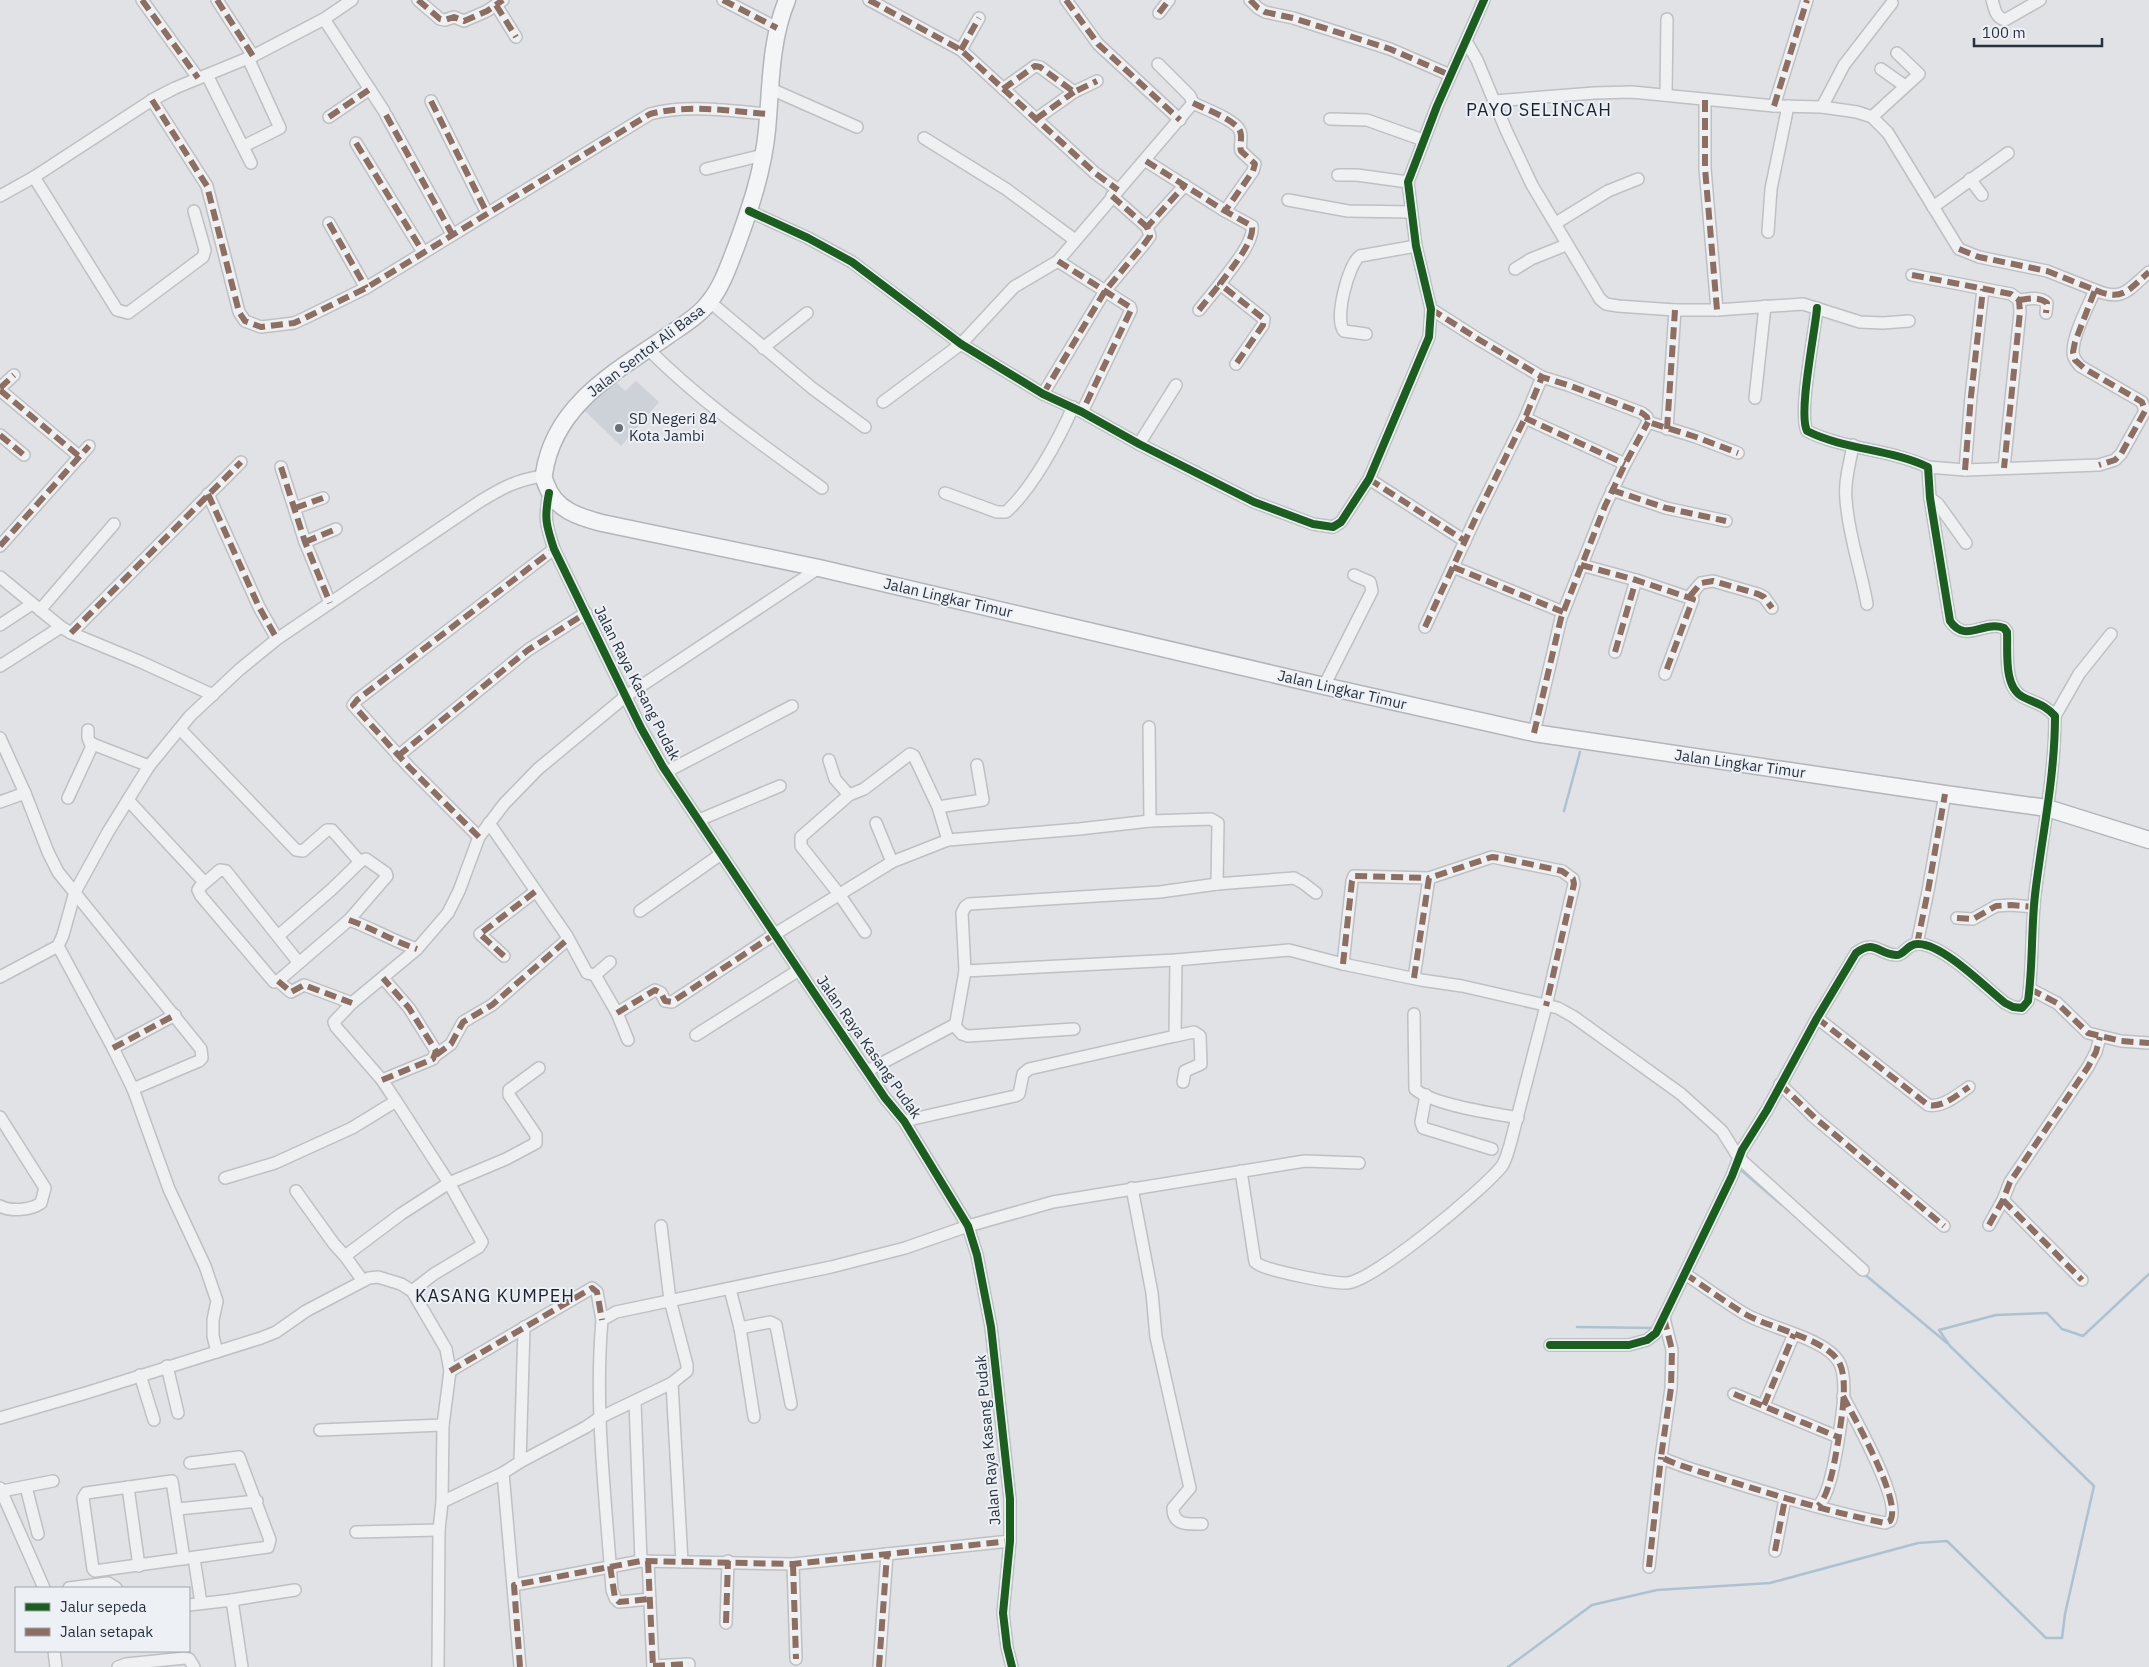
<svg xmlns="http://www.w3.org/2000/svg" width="2149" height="1667" viewBox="0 0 2149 1667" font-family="'IBM Plex Sans',sans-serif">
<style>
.built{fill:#cdd2d9}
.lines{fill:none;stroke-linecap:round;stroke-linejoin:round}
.stream{stroke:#adc2d1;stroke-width:2.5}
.minor-casing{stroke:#bec0c3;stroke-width:14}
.highway-casing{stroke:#b2b5ba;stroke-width:19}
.minor{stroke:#eff0f2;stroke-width:11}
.highway{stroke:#f4f5f6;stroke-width:16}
.quiet{stroke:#8d6e63;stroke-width:6;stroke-dasharray:12 6;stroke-linecap:butt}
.cycleway-casing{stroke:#edf1f5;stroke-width:11}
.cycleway{stroke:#1b5e20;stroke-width:8}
.poi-dot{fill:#677078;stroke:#edf1f5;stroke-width:2}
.labels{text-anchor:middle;stroke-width:4;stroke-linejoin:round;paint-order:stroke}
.street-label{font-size:15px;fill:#26323e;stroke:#edf1f5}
.poi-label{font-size:15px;fill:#26323e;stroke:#edf1f5;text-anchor:start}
.quarter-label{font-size:18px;letter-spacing:1px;fill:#19232f;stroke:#edf1f5}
</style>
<rect width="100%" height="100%" fill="#e0e2e5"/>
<polygon class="built" points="614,380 625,391 636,381 659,402 621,446 583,409"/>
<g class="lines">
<g class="stream">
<polyline points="1564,811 1580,752"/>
<polyline points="1741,1170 1782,1205"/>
<polyline points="1863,1273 1947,1343"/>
<polyline points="1577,1327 1656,1328"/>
<polyline points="1508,1667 1592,1605 1657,1590 1770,1583 1918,1543 1947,1541 2046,1638 2062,1638 2065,1614 2094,1486 1950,1346 1939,1330 1996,1315 2047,1313 2062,1329 2083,1336 2149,1274"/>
</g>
<g class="minor-casing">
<g id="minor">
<polyline points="142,0 198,78"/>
<polyline points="217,0 253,56"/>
<polyline points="418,0 440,19 445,20 454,17 464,21 487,11 503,0"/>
<polyline points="723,0 777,28"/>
<polyline points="869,0 961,50 1095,173 1118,190"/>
<polyline points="1066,0 1098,44 1180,120"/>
<polyline points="1250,0 1258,8 1265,12 1293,18 1390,49 1450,75"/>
<path d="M1992 0C1995 9 1995 17 2005 20L2040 0"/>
<polyline points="496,5 516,37"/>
<polyline points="1159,13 1169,0"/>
<polyline points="324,19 384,111"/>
<polyline points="1466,41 1477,60 1506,130 1532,185 1600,299 1606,304 1618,306 1675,310 1717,310 1803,304 1860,322 1883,323 1909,321"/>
<polyline points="961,50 979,18"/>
<polyline points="1881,69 1905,86"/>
<polyline points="207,75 251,163"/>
<polyline points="771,89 857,127"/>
<polyline points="1003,89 1035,66 1040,67 1074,92 1097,81"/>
<polyline points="1666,95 1667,19"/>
<path d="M152 100 207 186 239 312 245 321 261 327 294 323 307 317 366 288 650 114C688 104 729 111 768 114"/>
<polyline points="1705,100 1705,168 1717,310"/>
<polyline points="431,101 487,213"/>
<path d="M1494 101 1594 93 1632 92 1774 106 1822 107 1857 112 1872 117 1888 133 1959 249 1979 257 2047 271 2095 290C2088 307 2073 334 2073 352 2073 358 2076 361 2080 366L2142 402 2145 411 2121 454 2115 460 2099 465 1965 470 1928 467"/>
<path d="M1193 103C1205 109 1236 120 1240 131 1243 138 1239 144 1241 151L1255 164 1253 171 1225 211"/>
<polyline points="1774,106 1807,0"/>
<polyline points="1822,107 1844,65 1892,3"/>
<polyline points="386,115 452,234"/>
<polyline points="329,117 370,89"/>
<polyline points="1872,117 1919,74 1897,53"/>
<polyline points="1036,119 1074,92"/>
<polyline points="1330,119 1367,120 1423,140"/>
<polyline points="924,138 1006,189 1075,240"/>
<polyline points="356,143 423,252"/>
<polyline points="244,146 280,128 248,58"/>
<path d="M1146 161 1225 211 1252 226C1255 242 1229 271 1220 284L1264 319 1263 325 1236 364"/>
<polyline points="706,169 763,155"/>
<polyline points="1338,175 1357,175 1408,182"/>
<polyline points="34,177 117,310 128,313 203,257 205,250 194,211"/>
<polyline points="1970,179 1982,195"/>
<polyline points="0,196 34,177 152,100 175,88 253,56 324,19 352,0"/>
<polyline points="1112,196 1147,227"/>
<polyline points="1288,200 1348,211 1411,212"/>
<polyline points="1933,207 2008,153"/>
<polyline points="749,211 808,238 852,262 961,344 1043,394 1082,412 1139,444 1254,502 1313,524 1333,527 1341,522 1369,479 1429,337 1431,309 1416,246 1408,182 1437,106 1484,0"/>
<polyline points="329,223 366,288"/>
<polyline points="1556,223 1608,191 1638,179"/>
<polyline points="1768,232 1771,189 1788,106"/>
<polyline points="1058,261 1130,307 1131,310 1082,412"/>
<polyline points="1515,269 1531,259 1566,245"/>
<polyline points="1912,275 2011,294 2019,300 2020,312 2004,468"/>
<path d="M2095 290C2123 302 2128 290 2149 272"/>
<path d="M2019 300C2028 299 2039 296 2047 303L2046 313"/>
<polyline points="710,302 812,388 865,427"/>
<polyline points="1431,309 1478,339 1542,377 1568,385 1642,413 1647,417 1648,422 1696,437 1738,453"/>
<polyline points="1199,310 1220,284"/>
<path d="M1366 334 1344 331C1334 320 1348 264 1360 256L1416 246"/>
<polyline points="763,348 807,313"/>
<path d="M648 349C701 402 761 444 822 488"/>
<polyline points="0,388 14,375"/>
<polyline points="0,390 80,457"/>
<polyline points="1043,394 1105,291 1145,243 1150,236 1147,227 1185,185"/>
<polyline points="1755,398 1765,306"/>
<polyline points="883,402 961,344 1014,287 1058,261 1193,103 1190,96 1158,64"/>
<polyline points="1525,418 1625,464"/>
<polyline points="1667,429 1675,310"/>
<polyline points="0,435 24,455"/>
<polyline points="1139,444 1176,385"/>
<path d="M1853 445C1850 463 1844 481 1846 499 1848 534 1861 569 1867 604"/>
<polyline points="281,467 305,542 330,603"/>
<polyline points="1965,470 1971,396 1983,289"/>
<polyline points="1369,479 1465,541"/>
<polyline points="1612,490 1666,508 1726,521"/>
<path d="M549 493C544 518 546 525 554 549L641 728 663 767 814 993 885 1098 904 1121 968 1226 977 1255 991 1327 1010 1499V1541L1003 1613 1007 1647 1012 1667"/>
<path d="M945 493 997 512H1006C1032 489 1059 439 1073 407"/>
<polyline points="208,494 259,607 277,639"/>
<polyline points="1930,498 1938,504 1966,543"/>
<polyline points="295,508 323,498"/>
<polyline points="305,542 336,529"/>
<polyline points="0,546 89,446"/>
<polyline points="1581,565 1636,580 1693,599 1665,674"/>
<polyline points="1453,567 1563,612"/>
<polyline points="0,577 61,627 71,633 141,662 213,695"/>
<polyline points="1690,596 1701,583 1713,581 1758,594 1764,597 1772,608"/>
<polyline points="40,610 114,524"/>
<polyline points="0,625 32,604"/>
<polyline points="1425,627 1477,515 1525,418 1542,377"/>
<polyline points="71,633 241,462"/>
<polyline points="1615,652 1636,580"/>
<polyline points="0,666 61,627"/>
<polyline points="1324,686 1372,591 1370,582 1354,575"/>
<polyline points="2055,716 2079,674 2111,634"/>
<polyline points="1149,727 1150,821"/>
<polyline points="180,729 296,850 303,851 327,830 332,830 360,862"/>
<polyline points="88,730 88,738 90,743 149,766"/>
<polyline points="1534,733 1561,618 1605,506 1625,464 1648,422"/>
<polyline points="0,738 25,793"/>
<polyline points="398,756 528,650 586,613"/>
<polyline points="829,760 835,779 849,795"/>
<polyline points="666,772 792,706"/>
<polyline points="68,798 93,744"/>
<polyline points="128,800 204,882"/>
<polyline points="0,802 25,793 48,852 58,872 201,1049 202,1058 199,1061 133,1089"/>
<polyline points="938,807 983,800 977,765"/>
<polyline points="699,820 780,786"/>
<polyline points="489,823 567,936 587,973 595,975 610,962"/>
<polyline points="876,823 892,862"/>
<polyline points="479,837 409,767 353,705 357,700 554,549"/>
<polyline points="640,911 721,854"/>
<polyline points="1957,918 1973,919 1996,906 2011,905 2034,907"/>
<path d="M349 920C372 928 393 941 417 949"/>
<polyline points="865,932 839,894 801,846 801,837 849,795 864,789 910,754 914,756 938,807 948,840"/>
<polyline points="278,936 331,890 362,860 366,859 386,873 387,876 349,920 278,981"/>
<polyline points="1917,944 1928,891 1945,794"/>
<polyline points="58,946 113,1048 133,1089 169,1189 205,1266 217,1301 213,1320 213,1336 217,1352"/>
<polyline points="504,956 480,934 536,891"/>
<polyline points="299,963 226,871 220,870 200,887 198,890 201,896 274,982 278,981 291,992 304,985 352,1003"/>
<polyline points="1343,964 1352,881 1354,876 1429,878"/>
<polyline points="965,971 1176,960 1289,950 1343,964 1421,980 1462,986 1558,1008 1574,1017 1681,1094 1722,1131 1739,1158 1863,1270"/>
<polyline points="595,975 617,1013 628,1040"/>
<path d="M0 977 58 946 63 935 75 892 108 832 149 766 190 716 239 670 277 639 479 502C502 488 516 480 543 476"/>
<polyline points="2030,989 2057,1003 2088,1033 2121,1041 2149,1043"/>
<polyline points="617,1013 655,990 661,993 665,1001 672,1002 775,934 892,862 948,840 1079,829 1150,821 1211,819 1218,823 1217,884"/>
<path d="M1414 1014 1415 1089C1433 1105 1492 1113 1518 1118"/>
<path d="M1817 1018 1928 1105C1943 1108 1957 1095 1969 1087"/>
<polyline points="954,1025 962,1034 968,1036 1074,1029"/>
<polyline points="696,1035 799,970"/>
<polyline points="1175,1036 1194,1032 1200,1036 1201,1064 1185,1071 1183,1082"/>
<polyline points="113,1048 175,1015"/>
<polyline points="436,1055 451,1044 463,1022 492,1005 568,939"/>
<polyline points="867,1071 954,1025 956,1022 965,971 962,913 965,907 969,904 1160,892 1217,884 1294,878 1303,883 1316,893"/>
<polyline points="382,1080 433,1059 436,1051 409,1008 383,978"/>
<polyline points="1780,1084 1815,1118 1944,1226"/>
<polyline points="1426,1095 1421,1122 1423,1128 1492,1149"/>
<polyline points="396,1101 382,1080 336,1027 334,1022 352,1003 417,949 448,913 459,891 479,837 504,804 538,769 626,696 819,568"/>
<path d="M0 1117 45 1188 41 1203C31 1210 11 1212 0 1206"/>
<polyline points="904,1121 1015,1096 1019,1094 1023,1074 1029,1069 1175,1036 1176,960"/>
<path d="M1241 1171 1255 1262 1258 1264C1269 1271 1334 1284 1347 1283 1374 1281 1484 1189 1502 1166 1506 1160 1508 1151 1510 1145L1546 1006 1574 884 1573 879 1562 871 1492 857 1429 878 1414 978"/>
<polyline points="225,1178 275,1163 352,1128 396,1101 449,1183 482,1242 479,1247 434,1274 412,1291"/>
<path d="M1132 1188 1152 1293 1156 1337 1190 1488 1173 1508C1173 1526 1188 1524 1202 1524"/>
<polyline points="296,1191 334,1244 345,1256"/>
<polyline points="2003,1200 2082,1280"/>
<polyline points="1989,1225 2003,1200 2010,1182 2088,1067 2096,1052 2100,1037"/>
<path d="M1685 1274C1705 1287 1725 1302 1745 1314 1769 1328 1825 1338 1839 1362 1849 1380 1841 1421 1838 1442 1835 1458 1830 1495 1818 1506"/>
<polyline points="363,1281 345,1256 401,1214 449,1183 506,1159 536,1143 536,1135 509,1095 509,1090 539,1068"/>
<polyline points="730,1289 740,1328 754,1417"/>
<path d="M1664 1318 1672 1350 1671 1388 1661 1457C1680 1467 1703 1472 1723 1479 1777 1496 1830 1512 1885 1523L1890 1521C1903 1502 1854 1418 1843 1396"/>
<polyline points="740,1328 770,1322 776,1325 791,1404"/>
<path d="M1550 1345H1629L1647 1340 1656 1333 1732 1176 1742 1150 1767 1110 1817 1018 1856 953C1875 939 1878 954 1896 955 1904 956 1907 943 1919 944 1944 945 1985 987 2005 1003L2013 1007 2022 1008 2028 1001C2033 966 2031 930 2035 895 2042 835 2055 777 2055 716 2044 704 2037 704 2023 697 2003 687 2008 651 2007 632L2004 628C1983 620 1966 644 1950 621L1930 498 1928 467C1890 449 1845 450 1807 431 1798 413 1815 332 1817 308"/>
<polyline points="167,1366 178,1413"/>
<polyline points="450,1371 592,1288 597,1292 602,1320"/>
<polyline points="140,1375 154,1420"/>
<polyline points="672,1383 682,1562"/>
<polyline points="1734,1394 1838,1437"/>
<polyline points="635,1402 641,1561"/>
<polyline points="1764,1405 1794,1334"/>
<polyline points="0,1418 86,1393 261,1338 276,1332 306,1311 369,1278 378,1277 401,1284 412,1291 446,1349 450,1371 443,1425 442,1502 439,1530 438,1667"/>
<polyline points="320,1430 443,1425"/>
<polyline points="520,1462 524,1327"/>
<polyline points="503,1473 520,1667"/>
<polyline points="26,1487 38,1534"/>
<polyline points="128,1487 139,1566"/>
<polyline points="0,1488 44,1588"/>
<polyline points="2,1491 53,1481"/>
<polyline points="442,1502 503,1473 520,1462 586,1427 599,1418 672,1383 687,1371 687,1365 670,1300 661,1226"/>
<polyline points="178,1509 257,1501"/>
<polyline points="356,1532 439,1530"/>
<polyline points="1775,1551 1785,1499"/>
<polyline points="194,1558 201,1603"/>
<polyline points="184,1559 172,1481 86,1493 83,1498 93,1569 95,1571 268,1547 270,1540 239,1457 190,1463"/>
<polyline points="648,1561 653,1667"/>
<polyline points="793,1564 796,1659"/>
<polyline points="1649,1567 1661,1457"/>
<polyline points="514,1585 641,1561 793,1564 1010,1541"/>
<polyline points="69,1588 108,1583 116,1588"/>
<path d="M650 1599 619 1602 615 1598 612 1590C606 1500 594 1410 602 1320L616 1312 831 1267 905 1248 968 1226 1053 1202 1305 1161 1359 1163"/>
<polyline points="232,1600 295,1590"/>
<polyline points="189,1605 232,1600 242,1667"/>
<polyline points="726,1623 728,1561"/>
<polyline points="54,1651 56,1667"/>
<polyline points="653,1666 689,1664"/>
<polyline points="118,1667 126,1664 185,1658 189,1659 194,1667"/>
<polyline points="879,1667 887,1554"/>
</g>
</g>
<g class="highway-casing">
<path id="highway" d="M787 0C770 41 771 86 767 130 763 171 750 209 736 247 729 265 722 286 710 301 700 315 683 325 669 335 617 371 554 404 544 474 543 478 545 481 546 484 555 510 579 517 602 523L819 568 1324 686 1534 733 1945 794 2047 808 2149 840"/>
</g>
<use href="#minor" class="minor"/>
<use href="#highway" class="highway"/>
<g class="quiet">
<polyline points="142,0 198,78"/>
<polyline points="217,0 253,56"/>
<polyline points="418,0 440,19 445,20 454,17 464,21 487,11 503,0"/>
<polyline points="723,0 777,28"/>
<polyline points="869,0 961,50 1095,173 1118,190"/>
<polyline points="1066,0 1098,44 1180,120"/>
<polyline points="1250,0 1258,8 1265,12 1293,18 1390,49 1450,75"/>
<polyline points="496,5 516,37"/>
<polyline points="1159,13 1169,0"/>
<polyline points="961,50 979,18"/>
<polyline points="1003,89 1035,66 1040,67 1074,92 1097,81"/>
<path d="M152 100 207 186 239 312 245 321 261 327 294 323 307 317 366 288 650 114C688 104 729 111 768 114"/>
<polyline points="1705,100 1705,168 1717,310"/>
<polyline points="431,101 487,213"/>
<path d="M1193 103C1205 109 1236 120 1240 131 1243 138 1239 144 1241 151L1255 164 1253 171 1225 211"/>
<polyline points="1774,106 1807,0"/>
<polyline points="386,115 452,234"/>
<polyline points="329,117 370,89"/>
<polyline points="1036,119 1074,92"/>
<polyline points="356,143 423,252"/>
<path d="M1146 161 1225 211 1252 226C1255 242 1229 271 1220 284L1264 319 1263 325 1236 364"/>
<polyline points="1112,196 1147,227"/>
<polyline points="329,223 366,288"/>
<polyline points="1959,249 1979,257 2047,271 2095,290 2075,342 2073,352 2075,360 2085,369 2142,402 2145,411 2121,454 2115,460 2099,465"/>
<polyline points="1058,261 1130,307 1131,310 1082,412"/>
<polyline points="1912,275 2011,294 2019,300 2020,312 2004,468"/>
<path d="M2095 290C2123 302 2128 290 2149 272"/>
<path d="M2019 300C2028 299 2039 296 2047 303L2046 313"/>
<polyline points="1431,309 1478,339 1542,377 1568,385 1642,413 1647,417 1648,422 1696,437 1738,453"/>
<polyline points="1199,310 1220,284"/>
<polyline points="0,388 14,375"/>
<polyline points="0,390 80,457"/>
<polyline points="1043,394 1105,291 1145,243 1150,236 1147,227 1185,185"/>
<polyline points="1525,418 1625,464"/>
<polyline points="1667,429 1675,310"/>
<polyline points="0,435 24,455"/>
<polyline points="281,467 305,542 330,603"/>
<polyline points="1965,470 1971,396 1983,289"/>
<polyline points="1369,479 1465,541"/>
<polyline points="1612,490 1666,508 1726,521"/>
<polyline points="208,494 259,607 277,639"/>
<polyline points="295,508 323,498"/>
<polyline points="305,542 336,529"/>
<polyline points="0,546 89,446"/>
<polyline points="1581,565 1636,580 1693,599 1665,674"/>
<polyline points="1453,567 1563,612"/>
<polyline points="1690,596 1701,583 1713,581 1758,594 1764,597 1772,608"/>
<polyline points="1425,627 1477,515 1525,418 1542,377"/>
<polyline points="71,633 241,462"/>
<polyline points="1615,652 1636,580"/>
<polyline points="1534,733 1561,618 1605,506 1625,464 1648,422"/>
<polyline points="398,756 528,650 586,613"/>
<polyline points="479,837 409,767 353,705 357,700 554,549"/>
<polyline points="1957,918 1973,919 1996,906 2011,905 2034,907"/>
<path d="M349 920C372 928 393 941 417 949"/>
<polyline points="1917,944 1928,891 1945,794"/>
<polyline points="504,956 480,934 536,891"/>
<polyline points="1343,964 1352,881 1354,876 1429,878"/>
<polyline points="1414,978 1429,878 1492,857 1502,858 1562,871 1573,879 1574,884 1546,1006"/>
<polyline points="278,981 291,992 304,985 352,1003"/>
<polyline points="2030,989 2057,1003 2088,1033 2121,1041 2149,1043"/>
<polyline points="617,1013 655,990 661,993 665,1001 672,1002 775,934"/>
<path d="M1817 1018 1928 1105C1943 1108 1957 1095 1969 1087"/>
<polyline points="113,1048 175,1015"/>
<polyline points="436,1055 451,1044 463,1022 492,1005 568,939"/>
<polyline points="382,1080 433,1059 436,1051 409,1008 383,978"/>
<polyline points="1780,1084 1815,1118 1944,1226"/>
<polyline points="2003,1200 2082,1280"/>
<polyline points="1989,1225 2003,1200 2010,1182 2088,1067 2096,1052 2100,1037"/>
<path d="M1685 1274C1705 1287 1725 1302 1745 1314 1769 1328 1825 1338 1839 1362 1849 1380 1841 1421 1838 1442 1835 1458 1830 1495 1818 1506"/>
<path d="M1664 1318 1672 1350 1671 1388 1661 1457C1680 1467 1703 1472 1723 1479 1777 1496 1830 1512 1885 1523L1890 1521C1903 1502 1854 1418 1843 1396"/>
<polyline points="450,1371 592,1288 597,1292 602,1320"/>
<polyline points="1734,1394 1838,1437"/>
<polyline points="1764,1405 1794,1334"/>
<polyline points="1775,1551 1785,1499"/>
<polyline points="648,1561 653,1667"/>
<polyline points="793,1564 796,1659"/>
<polyline points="610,1566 615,1598 619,1602 650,1599"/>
<polyline points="1649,1567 1661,1457"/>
<polyline points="726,1623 728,1561"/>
<polyline points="653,1666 689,1664"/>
<polyline points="520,1667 514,1585 641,1561 793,1564 1010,1541"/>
<polyline points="879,1667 887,1554"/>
</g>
<g class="cycleway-casing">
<g id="cycleway">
<polyline points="749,211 808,238 852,262 961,344 1043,394 1082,412 1139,444 1254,502 1313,524 1333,527 1341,522 1369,479 1429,337 1431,309 1416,246 1408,182 1437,106 1484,0"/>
<path d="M549 493C544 518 546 525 554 549L641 728 663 767 814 993 885 1098 904 1121 968 1226 977 1255 991 1327 1010 1499V1541L1003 1613 1007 1647 1012 1667"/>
<path d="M1550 1345H1629L1647 1340 1656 1333 1732 1176 1742 1150 1767 1110 1817 1018 1856 953C1875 939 1878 954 1896 955 1904 956 1907 943 1919 944 1944 945 1985 987 2005 1003L2013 1007 2022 1008 2028 1001C2033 966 2031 930 2035 895 2042 835 2055 777 2055 716 2044 704 2037 704 2023 697 2003 687 2008 651 2007 632L2004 628C1983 620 1966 644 1950 621L1930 498 1928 467C1890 449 1845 450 1807 431 1798 413 1815 332 1817 308"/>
</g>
</g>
<use href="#cycleway" class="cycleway"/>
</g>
<circle class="poi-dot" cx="619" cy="428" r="5"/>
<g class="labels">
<g class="street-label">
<text transform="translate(646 351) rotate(-37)" y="5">Jalan Sentot Ali Basa</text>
<text transform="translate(948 598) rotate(13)" y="5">Jalan Lingkar Timur</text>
<text transform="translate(637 683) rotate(63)" y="5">Jalan Raya Kasang Pudak</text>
<text transform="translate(1342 690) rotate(13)" y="5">Jalan Lingkar Timur</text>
<text transform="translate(1740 764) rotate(8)" y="5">Jalan Lingkar Timur</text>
<text transform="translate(869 1047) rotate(55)" y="5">Jalan Raya Kasang Pudak</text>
<text transform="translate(988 1440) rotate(-95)" y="5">Jalan Raya Kasang Pudak</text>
</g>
<g class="poi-label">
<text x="629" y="424">SD Negeri 84<tspan x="629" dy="17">Kota Jambi</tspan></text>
</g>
<g class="quarter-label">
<text x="1539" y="116">PAYO SELINCAH</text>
<text x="495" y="1302">KASANG KUMPEH</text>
</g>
</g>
<rect x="15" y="1587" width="175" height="65" fill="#edf1f5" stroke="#9da5ac"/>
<rect x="25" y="1603" width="25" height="8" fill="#1b5e20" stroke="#9da5ac"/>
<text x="60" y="1612" font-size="15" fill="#26323e">Jalur sepeda</text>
<rect x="25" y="1628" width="25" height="8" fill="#8d6e63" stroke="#9da5ac"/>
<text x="60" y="1637" font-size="15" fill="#26323e">Jalan setapak</text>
<path d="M1974 38v8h128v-8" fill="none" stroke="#26323e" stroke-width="2.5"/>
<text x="1982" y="38" font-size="15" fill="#26323e" stroke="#edf1f5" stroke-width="4" paint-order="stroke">100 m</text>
</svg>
